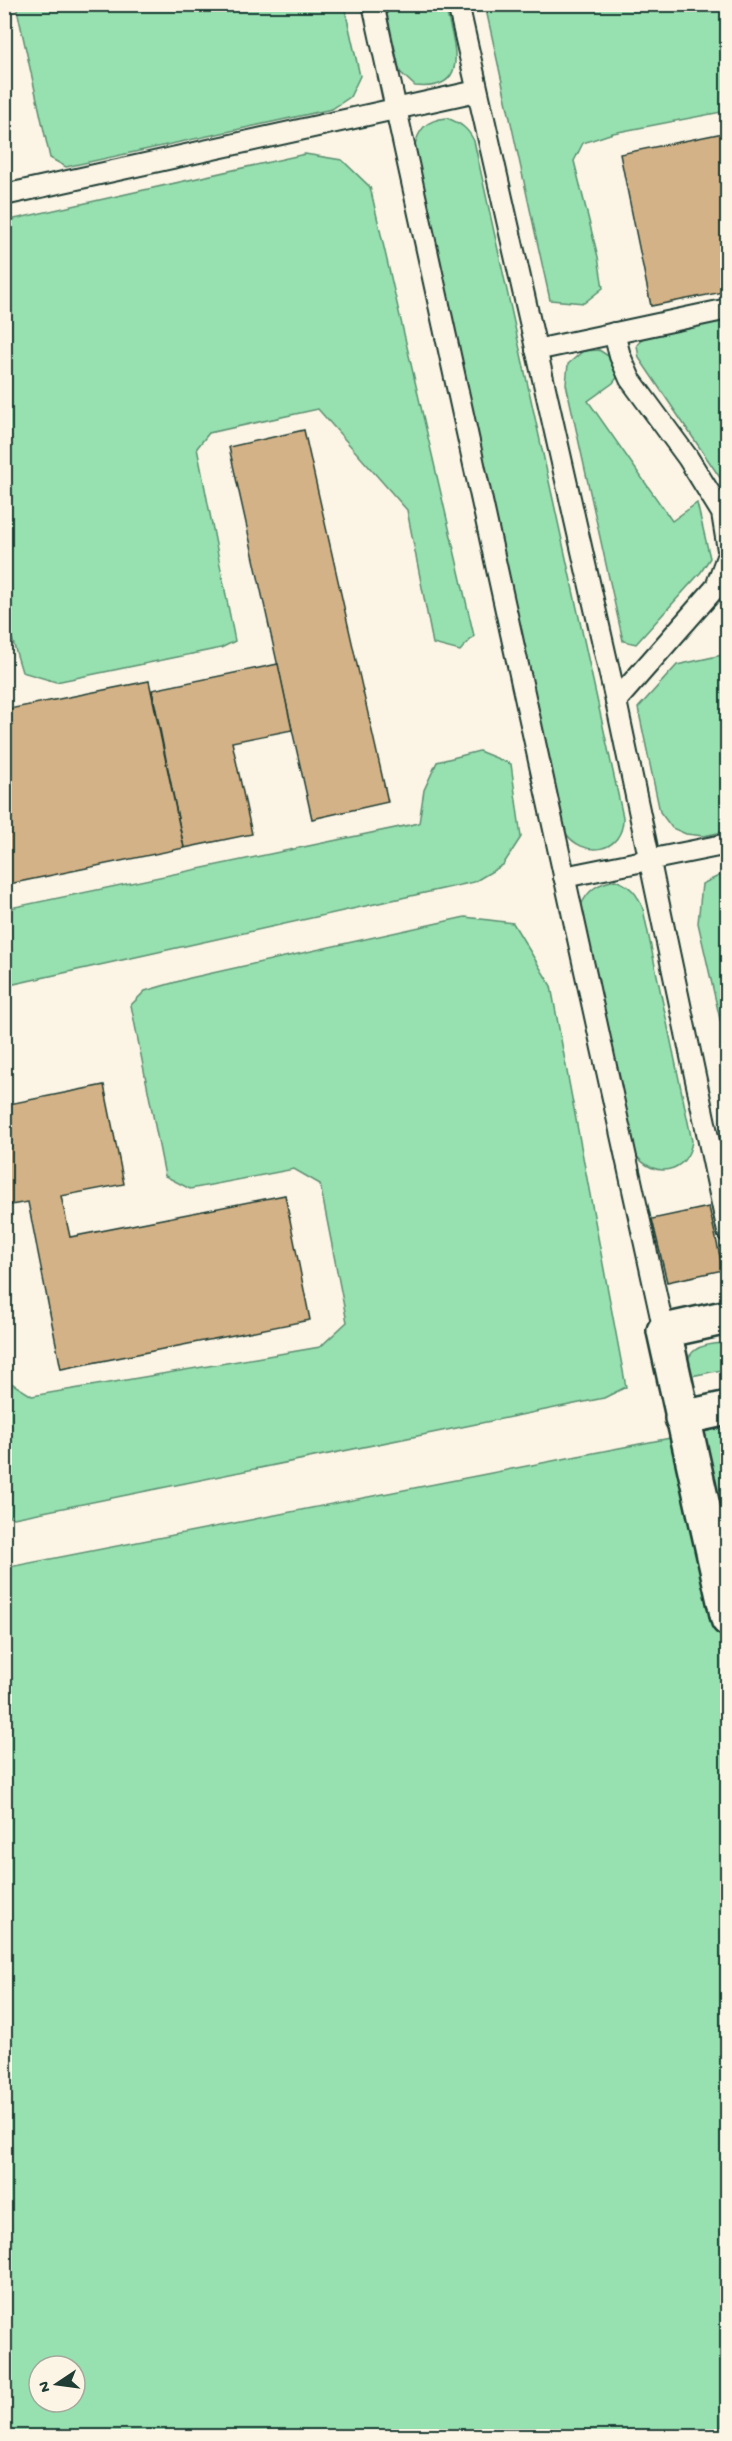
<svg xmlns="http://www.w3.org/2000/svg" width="732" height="2441" viewBox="0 0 732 2441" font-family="'Gochi Hand',sans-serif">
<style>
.green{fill:#97e0af;stroke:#5b8e72;stroke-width:1.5;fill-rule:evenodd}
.building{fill:#d4b287;stroke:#1f3d34;stroke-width:1.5}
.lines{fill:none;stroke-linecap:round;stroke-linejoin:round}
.lane-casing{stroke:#1f3d34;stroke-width:24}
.street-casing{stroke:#1f3d34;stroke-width:38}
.lane{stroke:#fcf5e5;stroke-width:20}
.street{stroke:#fcf5e5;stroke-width:33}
</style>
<rect width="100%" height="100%" fill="#fcf5e5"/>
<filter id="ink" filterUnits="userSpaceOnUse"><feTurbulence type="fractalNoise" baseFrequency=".0167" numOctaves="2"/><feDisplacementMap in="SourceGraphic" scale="12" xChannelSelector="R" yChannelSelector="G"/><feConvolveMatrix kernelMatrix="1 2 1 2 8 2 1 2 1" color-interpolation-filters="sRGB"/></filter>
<g filter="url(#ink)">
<g class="green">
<polygon points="16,5 344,5 360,76 350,97 332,109 66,167 50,158"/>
<path d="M385 5H445C452 39 475 92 415 86L400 72Z"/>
<polygon points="485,5 727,5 727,111 613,133 583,143 574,161 598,257 603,288 584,303 550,300"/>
<path d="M447 118C460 123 468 128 474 141L623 817C624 853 583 860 564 831L414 149C418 129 426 120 447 118Z"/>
<polygon points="305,154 342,160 370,187 474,636 460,651 433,644 407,510 318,409 209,433 197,448 235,641 221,648 56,682 22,672 4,612 5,221"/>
<polygon points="727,319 728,319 727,488 639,358 637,345 644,337"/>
<polygon points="599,350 613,359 619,375 613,383 588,401 672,521 697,503 710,558 701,572 636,644 623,641 566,384 568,364 583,351"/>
<polygon points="727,654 727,831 704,836 686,834 672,828 660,812 638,708 677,665"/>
<polygon points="479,751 511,764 521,837 503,865 474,882 5,986 5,909 419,823 424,790 437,762"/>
<polygon points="727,872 728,872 727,1050 698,923 702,884"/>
<path d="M615 880C631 886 637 893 643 909L692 1141C688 1173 654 1180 635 1154L581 905C589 889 597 884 615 880Z"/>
<polygon points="465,917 513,923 551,986 626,1387 604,1398 14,1518 5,1514 5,1379 32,1396 320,1347 347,1322 320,1184 294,1169 190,1189 165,1176 131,1005 145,991 190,978"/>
<path d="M725 1343 727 1344V1369L686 1377C684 1349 700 1344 725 1343Z"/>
<path d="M727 1427V2436H5L4 1568ZM39 2366H75V2402H39Z"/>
</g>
<g class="building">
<polygon points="728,132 728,291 651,306 620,154"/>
<polygon points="304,430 388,802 312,819 229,447"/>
<polygon points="278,664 292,730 232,742 252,834 184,848 152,690"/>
<polygon points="149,681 184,848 4,885 4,710"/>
<polygon points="104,1085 124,1184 61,1196 70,1237 285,1195 310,1320 61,1369 28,1202 4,1206 4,1105"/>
<polygon points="709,1207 723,1270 667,1282 652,1219"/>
</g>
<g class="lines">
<g class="lane-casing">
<g id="lane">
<polyline points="373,4 664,1331"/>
<polyline points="458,4 616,701 728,1232"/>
<polyline points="4,195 477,91"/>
<polyline points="614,333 620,356 630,379 688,458 722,513 728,550"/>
<polyline points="536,350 728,309"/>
<polyline points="616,701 716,587 728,554"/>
<polyline points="564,877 728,844"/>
</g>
</g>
<g class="street-casing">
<g id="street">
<polyline points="728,1317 664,1331 728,1619"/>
<polyline points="682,1418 728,1408"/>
</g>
</g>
<use href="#lane" class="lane"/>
<use href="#street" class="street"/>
</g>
</g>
<rect width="732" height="2441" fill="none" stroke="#fcf5e5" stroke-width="24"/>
<rect x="12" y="12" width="708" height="2417" fill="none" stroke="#1f3d34" stroke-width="2" filter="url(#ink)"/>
<g transform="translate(57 2384) rotate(257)"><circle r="28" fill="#fcf5e5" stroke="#a4ab9e" stroke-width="1.5"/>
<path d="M0-4.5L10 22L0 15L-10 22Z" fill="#1f3d34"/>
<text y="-9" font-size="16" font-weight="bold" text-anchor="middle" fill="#1f3d34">N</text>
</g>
</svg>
